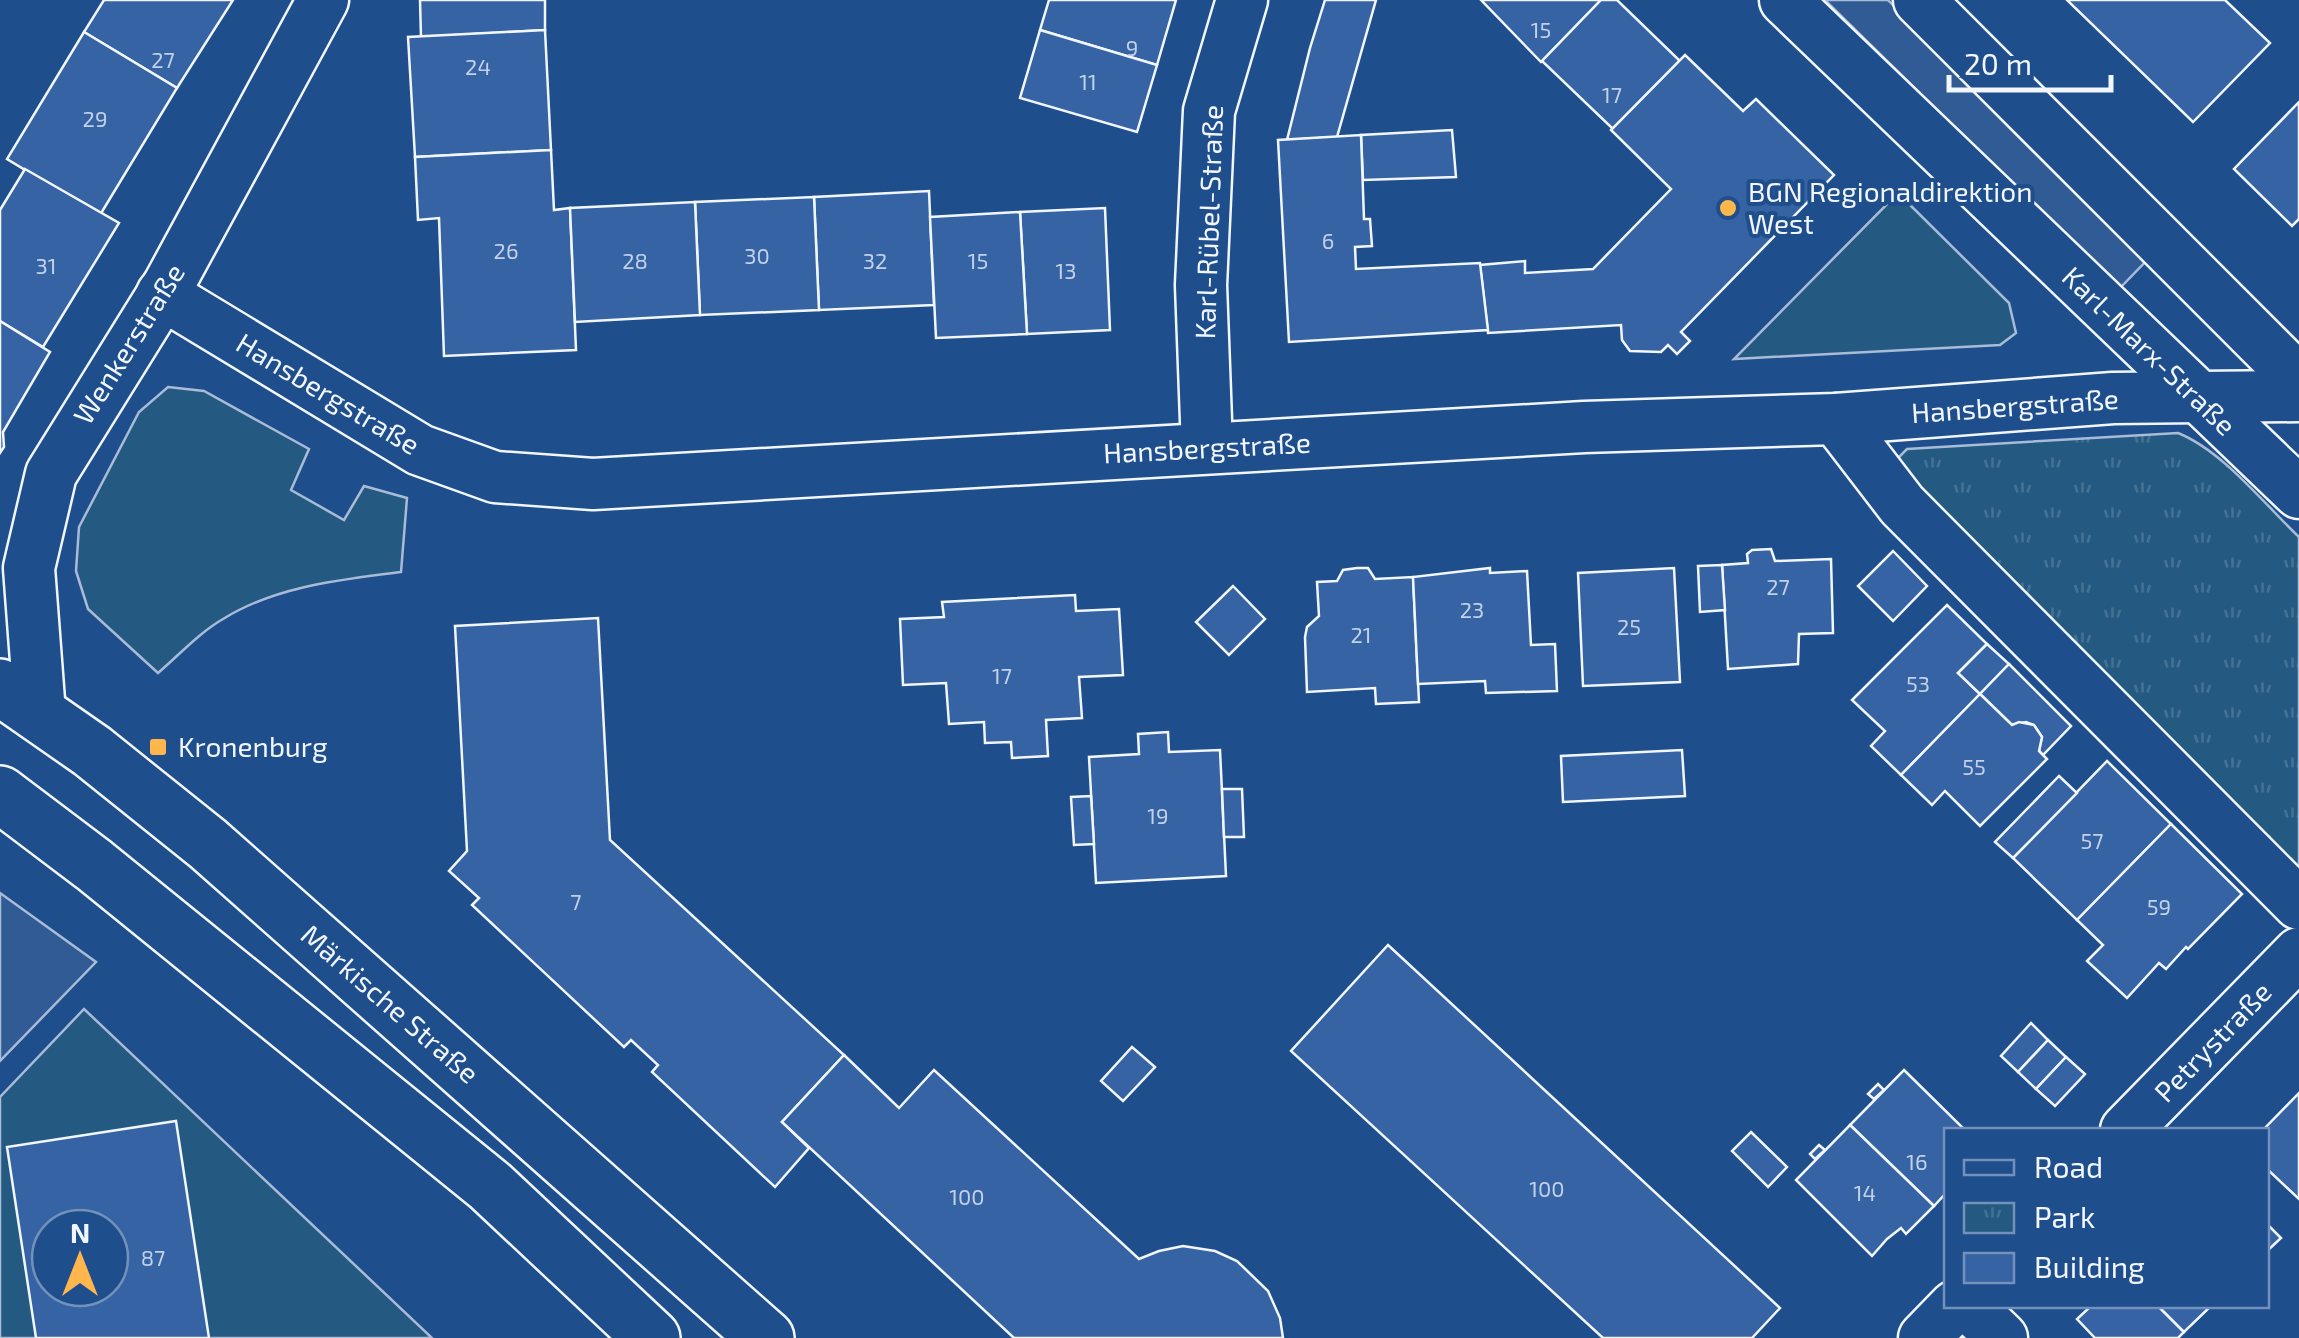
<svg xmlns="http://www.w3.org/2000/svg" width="2299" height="1338" viewBox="0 0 2299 1338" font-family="'Exo 2',sans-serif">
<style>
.grass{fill:#245a82;stroke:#a8bbd7;stroke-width:2.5;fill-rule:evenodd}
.park{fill:url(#park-tufts);stroke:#a8bbd7;stroke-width:2.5}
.parking{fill:#305b95;stroke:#a8bbd7;stroke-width:2.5}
.building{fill:#3563a3;stroke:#f2f6ff;stroke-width:2.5;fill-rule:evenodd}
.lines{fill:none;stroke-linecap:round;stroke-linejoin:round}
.minor-casing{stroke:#f2f6ff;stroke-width:55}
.secondary-casing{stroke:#f2f6ff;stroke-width:60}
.minor{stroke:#1f4e8c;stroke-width:50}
.secondary{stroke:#1f4e8c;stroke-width:55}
.poi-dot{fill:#ffb74d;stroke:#1f4e8c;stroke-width:4}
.labels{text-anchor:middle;stroke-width:8;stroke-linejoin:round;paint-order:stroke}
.number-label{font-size:22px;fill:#c3d1e8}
.poi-label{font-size:28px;fill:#f2f6ff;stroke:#1f4e8c;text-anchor:start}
.street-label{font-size:28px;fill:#f2f6ff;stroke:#1f4e8c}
</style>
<defs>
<pattern id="park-tufts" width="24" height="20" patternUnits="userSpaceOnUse" patternTransform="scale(2.5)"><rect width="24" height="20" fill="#245a82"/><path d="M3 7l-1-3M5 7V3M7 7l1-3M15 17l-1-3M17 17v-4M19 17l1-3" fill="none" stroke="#447295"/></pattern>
</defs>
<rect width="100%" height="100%" fill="#1f4e8c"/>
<g class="grass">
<polygon points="1898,193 2009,303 2016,333 2000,345 1734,359"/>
<path d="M168 387 204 391 309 449 291 490 344 520 364 486 407 498 401 572C340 580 276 586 223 619 199 633 179 655 158 673L88 609 76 571 79 527 139 412Z"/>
<path d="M84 1009 432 1338H0V1097ZM50 1228H110V1288H50Z"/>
</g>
<path class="park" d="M2178 433C2223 451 2264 504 2299 537V869L1895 479V461L1907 449Z"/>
<g class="parking">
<polygon points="1825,0 1888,0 2150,257 2119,289"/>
<polygon points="0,893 96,962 0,1061"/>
</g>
<g class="building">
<polygon points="104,0 233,0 177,88 84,32"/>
<polygon points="420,0 545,0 545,30 421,37"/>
<polygon points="1049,0 1176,0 1157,65 1040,30"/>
<polygon points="1325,0 1376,0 1337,137 1287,140 1310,48"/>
<polygon points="1481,0 1601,0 1541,62"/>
<polygon points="1601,0 1617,0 1680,61 1613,129 1542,61"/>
<polygon points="2067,0 2225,0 2270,43 2193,122"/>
<polygon points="545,30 551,150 415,157 408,37"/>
<polygon points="1040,30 1157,65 1137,132 1020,98"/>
<polygon points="84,32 177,88 100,215 7,159"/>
<polygon points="1685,55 1743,111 1756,99 1834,175 1681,332 1690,341 1677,354 1668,345 1661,352 1630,351 1622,340 1621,325 1488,333 1480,265 1525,261 1525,273 1593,269 1671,189 1611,130"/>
<polygon points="2299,102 2299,219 2292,226 2234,169"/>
<polygon points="1452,130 1456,177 1363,180 1361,135"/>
<polygon points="1361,135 1364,219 1370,219 1372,246 1355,247 1356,269 1480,263 1488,330 1289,342 1278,140"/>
<polygon points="551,150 554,210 570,208 576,350 444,356 439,218 418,220 415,157"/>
<polygon points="25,169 119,223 43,347 0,321 0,210"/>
<polygon points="929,191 934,305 819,310 814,197"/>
<polygon points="814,197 819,310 700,315 695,202"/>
<polygon points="695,202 700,315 575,322 570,208"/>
<polygon points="1105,208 1110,330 1027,334 1020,212"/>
<polygon points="1020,212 1027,334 936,338 930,217"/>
<polygon points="0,321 50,352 3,432 4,447 0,453"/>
<polygon points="1771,549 1775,561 1831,559 1833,633 1799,634 1798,664 1728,669 1722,565 1748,563 1747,554 1752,550"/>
<polygon points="1893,551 1927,586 1893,621 1858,586"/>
<polygon points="1722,565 1725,610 1700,612 1698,566"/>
<polygon points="1357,568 1368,568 1375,579 1413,577 1419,702 1376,704 1375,688 1307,692 1305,637 1307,627 1319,616 1317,582 1337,581 1343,570"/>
<polygon points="1490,568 1490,573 1527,571 1531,645 1555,644 1557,691 1486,693 1485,681 1418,684 1413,577"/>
<polygon points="1674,568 1680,682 1583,686 1578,573"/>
<polygon points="1233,586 1265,619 1229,655 1196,622"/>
<polygon points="1075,595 1076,611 1119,609 1123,675 1079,677 1082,718 1046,720 1048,756 1012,758 1011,742 985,743 984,722 949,724 946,683 903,685 900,619 944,617 942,602"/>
<polygon points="1947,605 1987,644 1958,673 1980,694 1901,775 1871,746 1885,731 1852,700"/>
<polygon points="598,618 610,840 844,1055 782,1122 809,1148 775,1187 652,1072 658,1065 631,1040 624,1047 472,905 479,898 449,871 467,851 455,626"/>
<polygon points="1987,644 2009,664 1980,694 1958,673"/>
<polygon points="2009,664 2071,726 2043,755 2039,751 2042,737 2034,725 2026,722 2012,725 1980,694"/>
<polygon points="1980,694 2012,725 2019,722 2034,725 2042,737 2039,751 2047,759 1980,826 1945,791 1932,805 1901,775"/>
<polygon points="1168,732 1169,752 1220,750 1226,876 1096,883 1089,757 1139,754 1138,734"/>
<polygon points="1682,750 1685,796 1563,802 1561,756"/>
<polygon points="2107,761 2171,824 2077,920 2013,858"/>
<polygon points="2059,776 2077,793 2013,858 1995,842"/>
<polygon points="1222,789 1242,789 1244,837 1224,837"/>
<polygon points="1091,796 1094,844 1074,845 1071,797"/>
<polygon points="2171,824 2242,894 2188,949 2186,947 2166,969 2159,963 2127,998 2087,961 2103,945 2077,920"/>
<polygon points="1388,945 1780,1308 1752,1338 1603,1338 1291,1051"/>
<polygon points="2031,1023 2048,1040 2018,1072 2001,1056"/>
<polygon points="2048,1040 2066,1057 2036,1089 2018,1072"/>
<polygon points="1132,1047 1155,1067 1123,1101 1101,1081"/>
<polygon points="844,1055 899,1108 934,1070 1139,1259 1159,1251 1183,1246 1215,1251 1237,1261 1268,1291 1280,1318 1283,1338 1014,1338 782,1122"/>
<polygon points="2066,1057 2085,1074 2055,1106 2036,1089"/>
<polygon points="1904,1070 1965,1130 1946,1130 1946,1193 1934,1206 1850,1125"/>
<polygon points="1878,1084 1884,1090 1874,1099 1868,1094"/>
<polygon points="2299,1093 2299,1199 2266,1168 2266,1130 2263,1130"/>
<path d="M176 1121 209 1338H36L7 1147ZM50 1228H110V1288H50Z"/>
<polygon points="1850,1125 1934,1206 1906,1234 1901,1228 1887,1239 1872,1256 1796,1180"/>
<polygon points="1751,1132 1787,1167 1768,1187 1732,1151"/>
<polygon points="1819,1145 1825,1150 1815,1159 1810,1154"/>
<polygon points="2266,1223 2281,1238 2266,1252"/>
<polygon points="2091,1306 2158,1306 2184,1332 2178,1338 2095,1338 2077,1319"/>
<polygon points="2158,1306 2211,1306 2184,1332"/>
</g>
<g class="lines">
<g class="minor-casing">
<g id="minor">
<polyline points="1785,0 2299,493"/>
<polyline points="1919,0 2299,380"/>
<polyline points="162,294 420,450 495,477 593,484 1584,427 1836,419 2113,398 2299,396"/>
<polyline points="1836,419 1902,505 2299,904"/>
<polyline points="1207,448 1201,285 1209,111 1242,0"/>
<polyline points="40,714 29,568 51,474 169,284 323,0"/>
<polyline points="2126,1130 2299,953"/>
<polyline points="1969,1306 2002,1338"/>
<polyline points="1924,1338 1955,1306"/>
</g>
</g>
<g class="secondary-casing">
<g id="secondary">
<polyline points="0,687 92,751 208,844 766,1338"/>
<polyline points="0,794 94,865 490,1186 652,1338"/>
</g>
</g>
<use href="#minor" class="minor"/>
<use href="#secondary" class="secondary"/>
</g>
<g class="poi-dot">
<circle cx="1728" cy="208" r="10"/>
<rect x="148" y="737" width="20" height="20" rx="5"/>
</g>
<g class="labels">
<g class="number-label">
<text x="1541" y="38">15</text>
<text x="1132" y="56">9</text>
<text x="163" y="68">27</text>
<text x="478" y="75">24</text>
<text x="1088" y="90">11</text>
<text x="1612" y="103">17</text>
<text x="95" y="127">29</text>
<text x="1328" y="249">6</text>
<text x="506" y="259">26</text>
<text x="757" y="264">30</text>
<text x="635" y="269">28</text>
<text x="875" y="269">32</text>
<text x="978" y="269">15</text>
<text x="46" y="274">31</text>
<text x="1066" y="279">13</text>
<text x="1778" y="595">27</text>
<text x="1472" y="618">23</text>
<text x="1629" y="635">25</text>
<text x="1361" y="643">21</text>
<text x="1002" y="684">17</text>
<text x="1918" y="692">53</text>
<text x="1974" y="775">55</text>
<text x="1158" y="824">19</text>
<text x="2092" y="849">57</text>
<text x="576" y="910">7</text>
<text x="2159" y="915">59</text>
<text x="1917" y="1170">16</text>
<text x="1547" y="1197">100</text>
<text x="1865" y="1201">14</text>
<text x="967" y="1205">100</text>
<text x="153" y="1266">87</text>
</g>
<g class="poi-label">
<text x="1748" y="202">BGN Regionaldirektion<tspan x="1748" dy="32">West</tspan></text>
<text x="178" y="757">Kronenburg</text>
</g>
<g class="street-label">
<text transform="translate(1209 222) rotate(-88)" y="10">Karl-Rübel-Straße</text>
<text transform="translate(129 344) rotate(-58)" y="10">Wenkerstraße</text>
<text transform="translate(2149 351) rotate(44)" y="10">Karl-Marx-Straße</text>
<text transform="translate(328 394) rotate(31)" y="10">Hansbergstraße</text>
<text transform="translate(2015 406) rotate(-4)" y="10">Hansbergstraße</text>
<text transform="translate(1207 448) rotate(-3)" y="10">Hansbergstraße</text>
<text transform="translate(390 1004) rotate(41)" y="10">Märkische Straße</text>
<text transform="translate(2213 1042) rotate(-46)" y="10">Petrystraße</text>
</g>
</g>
<rect x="1944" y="1128" width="325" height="180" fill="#1f4e8c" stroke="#7391ba" stroke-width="2.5"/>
<rect x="1964" y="1160" width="50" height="15" fill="#1f4e8c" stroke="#7391ba" stroke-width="2.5"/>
<text x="2034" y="1178" font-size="30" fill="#f2f6ff">Road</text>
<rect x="1964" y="1203" width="50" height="30" fill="url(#park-tufts)" stroke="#7391ba" stroke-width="2.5"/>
<text x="2034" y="1228" font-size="30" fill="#f2f6ff">Park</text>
<rect x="1964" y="1253" width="50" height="30" fill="#3563a3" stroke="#7391ba" stroke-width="2.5"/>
<text x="2034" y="1278" font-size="30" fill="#f2f6ff">Building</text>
<g transform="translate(80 1258)"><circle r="48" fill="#1f4e8c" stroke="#7391ba" stroke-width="2.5"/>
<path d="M0-8L18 38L0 25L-18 38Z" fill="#ffb74d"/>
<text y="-15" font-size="28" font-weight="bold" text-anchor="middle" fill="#f2f6ff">N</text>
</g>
<path d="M1949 75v15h162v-15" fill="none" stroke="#f2f6ff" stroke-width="5"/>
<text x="1964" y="75" font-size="30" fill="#f2f6ff" stroke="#1f4e8c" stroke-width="8" paint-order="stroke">20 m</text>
</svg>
